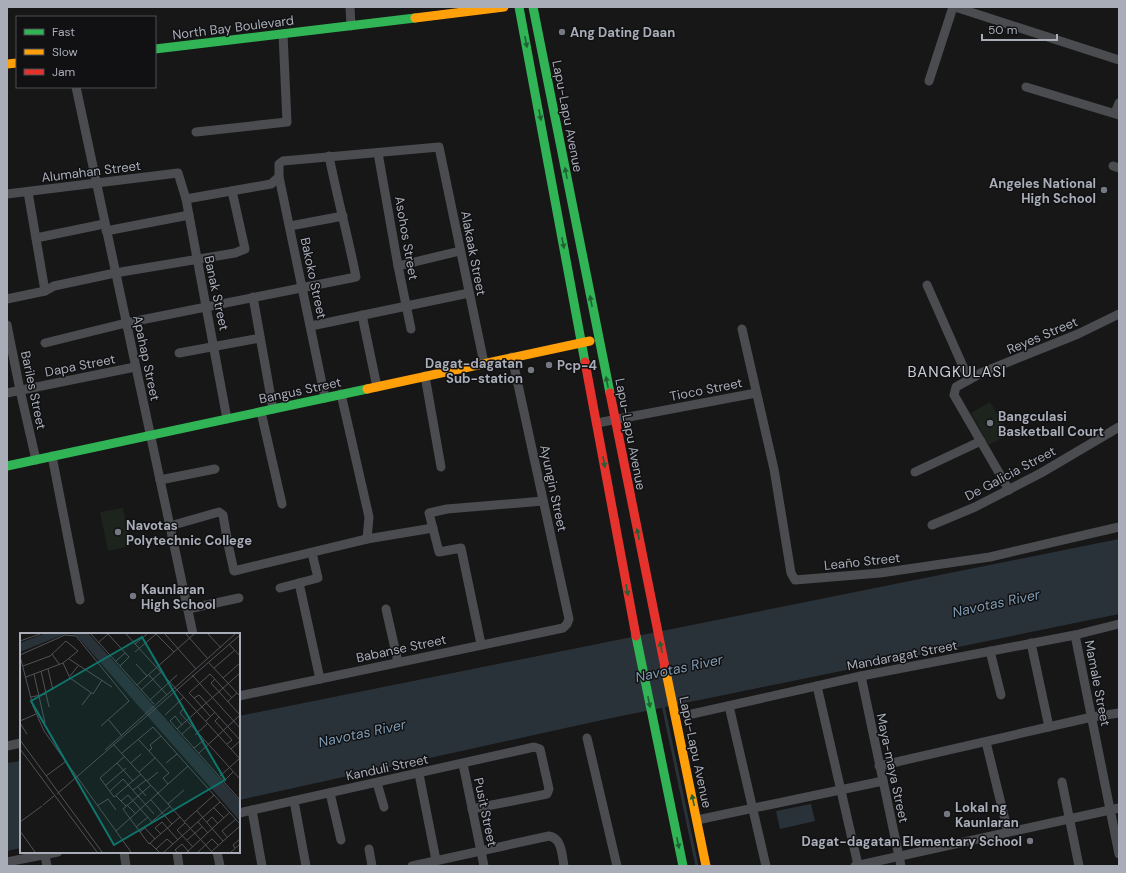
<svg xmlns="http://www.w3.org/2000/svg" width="1126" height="873" viewBox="0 0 1126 873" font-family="'DM Sans',sans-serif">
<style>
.green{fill:#1d241e}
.water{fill:#2a3239}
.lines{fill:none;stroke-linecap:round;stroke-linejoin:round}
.stream{stroke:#2a3239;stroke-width:3}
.street{stroke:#4b4c50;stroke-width:9}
.fast{stroke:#30b455;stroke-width:9}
.slow{stroke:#ff9f0a;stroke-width:9}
.jam{stroke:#e5322d;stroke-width:9}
.oneway{fill:#206234}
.poi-dot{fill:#757880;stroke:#111113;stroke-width:1.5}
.labels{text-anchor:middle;stroke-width:3;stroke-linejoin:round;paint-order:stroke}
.street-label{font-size:13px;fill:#a8adb8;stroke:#111113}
.poi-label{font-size:13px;font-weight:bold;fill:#a8adb8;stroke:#111113;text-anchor:start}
.water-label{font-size:14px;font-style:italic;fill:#7f9bb3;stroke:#111113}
.quarter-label{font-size:15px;letter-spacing:1px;fill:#c9ccd4;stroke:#111113}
.inset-road{fill:none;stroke:#515357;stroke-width:1}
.view{fill:#0f766e;fill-opacity:0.15;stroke:#0f766e;stroke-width:2}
.inset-edge{fill:none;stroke:#a8adb8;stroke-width:2}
</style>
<rect width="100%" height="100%" fill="#171717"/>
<g class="green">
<polygon points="990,402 1009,434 989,445 971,413"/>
<polygon points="123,508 130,546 108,551 100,512"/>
</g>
<g class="water">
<polygon points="1119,539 1119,614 602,720 239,800 239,716"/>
<polygon points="21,761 21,848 7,851 7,763"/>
<polygon points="811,804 815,821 780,829 776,811"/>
</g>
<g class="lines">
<polyline class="stream" points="663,705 697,866"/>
<g class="street">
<polyline points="350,7 351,26"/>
<polyline points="955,7 1119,60"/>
<polyline points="929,81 953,7"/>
<polyline points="76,87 193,634"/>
<polyline points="1026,87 1119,115"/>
<polyline points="1115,113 1119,103"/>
<polyline points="196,132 287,122 283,34"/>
<polyline points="378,153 398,266 411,329"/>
<polyline points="1113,166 1119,168"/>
<polyline points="28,192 45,291"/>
<polyline points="7,194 178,173 186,199 227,419"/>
<polyline points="186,199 271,184 279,177"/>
<polyline points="290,226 343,216"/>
<polyline points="106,231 189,215"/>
<polyline points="36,238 104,224"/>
<polyline points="398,266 460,251"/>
<polyline points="927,285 969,380"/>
<polyline points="253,297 273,409"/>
<polyline points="7,299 45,291 54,286 115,273 235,253 245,249 232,191"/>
<polyline points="362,315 377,387"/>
<polyline points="7,325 20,390 36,460"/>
<polyline points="311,326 469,293"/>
<polyline points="742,329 774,469 791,573 795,580 880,573 990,557 1119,527"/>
<path d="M45 343 126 323 356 277C348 236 337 197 329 156"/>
<polyline points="179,353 260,338"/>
<polyline points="425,376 441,467"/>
<polyline points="7,393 135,367"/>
<polyline points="341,394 369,517 367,539"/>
<polyline points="325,398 279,177 279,164 283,161 439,147 484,363"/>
<polyline points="261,412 282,504"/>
<polyline points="597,423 756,393"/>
<polyline points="52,456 80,600"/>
<polyline points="915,472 981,441"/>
<polyline points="160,480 215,469"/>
<polyline points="1009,490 954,395 956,387 981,373 1078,334 1119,314"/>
<polyline points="932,525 975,507 1041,473 1119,427"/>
<polyline points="170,526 219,512 223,515 228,544 234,571 367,539 433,528"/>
<polyline points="299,583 320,679"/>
<polyline points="280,588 318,578 312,553"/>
<polyline points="188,609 239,598"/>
<polyline points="386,609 398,662"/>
<polyline points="1075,635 1119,854"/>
<polyline points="1031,643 1049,727"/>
<polyline points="481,644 461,548 439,552 429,513 447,509 543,501"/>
<polyline points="990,651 1001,695"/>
<polyline points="861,676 901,866"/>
<polyline points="817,686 858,865"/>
<polyline points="239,696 563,628 567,624 569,619 512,357"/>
<polyline points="729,706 766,866"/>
<polyline points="692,714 861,676 1075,635 1119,624"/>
<polyline points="587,738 617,866"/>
<polyline points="986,742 1008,832"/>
<polyline points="7,746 21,743"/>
<polyline points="463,764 484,866"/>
<polyline points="879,766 1092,717 1119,713"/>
<polyline points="419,774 436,860"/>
<polyline points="1062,782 1079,866"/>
<polyline points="377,783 384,807"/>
<polyline points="330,793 341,840"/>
<polyline points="294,801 306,866"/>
<polyline points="252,810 262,866"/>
<polyline points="239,813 534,747 540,749 549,789 547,794 472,809"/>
<polyline points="697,820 883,781"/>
<polyline points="369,849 372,866"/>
<polyline points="124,852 126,866"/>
<polyline points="177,852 179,866"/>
<polyline points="217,852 220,866"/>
<polyline points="45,855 47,866"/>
<polyline points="7,862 58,852"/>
<path d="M412 866 549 836C562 838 562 855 564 866"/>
<polyline points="855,866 1119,808"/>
</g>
<g class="fast">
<polyline points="519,7 585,362"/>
<polyline points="533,7 610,393"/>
<polyline points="155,49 415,18"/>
<polyline points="7,466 367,389"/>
<polyline points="636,636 683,866"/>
</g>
<g class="slow">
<polyline points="415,18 504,7"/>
<polyline points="7,64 17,63"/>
<polyline points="367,389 590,341"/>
<polyline points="665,667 706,866"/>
</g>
<g class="jam">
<polyline points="585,362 636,636"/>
<polyline points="610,393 665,667"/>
</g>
</g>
<defs><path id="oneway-solid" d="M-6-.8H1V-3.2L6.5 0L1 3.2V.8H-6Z"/></defs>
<g class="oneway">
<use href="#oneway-solid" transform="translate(526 42) rotate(79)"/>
<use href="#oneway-solid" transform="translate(540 115) rotate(79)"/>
<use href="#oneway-solid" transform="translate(566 173) rotate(-101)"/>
<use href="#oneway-solid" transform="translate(563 243) rotate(79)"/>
<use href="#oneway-solid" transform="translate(591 301) rotate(-101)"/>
<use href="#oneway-solid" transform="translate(607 382) rotate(-101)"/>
<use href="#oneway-solid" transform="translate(604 462) rotate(80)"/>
<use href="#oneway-solid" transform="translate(638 534) rotate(-102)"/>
<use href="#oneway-solid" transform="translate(627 590) rotate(80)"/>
<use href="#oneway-solid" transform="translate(661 647) rotate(-101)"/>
<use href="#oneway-solid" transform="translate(649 702) rotate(79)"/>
<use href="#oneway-solid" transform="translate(693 800) rotate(-102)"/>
<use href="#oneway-solid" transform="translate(678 843) rotate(78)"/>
</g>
<g class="poi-dot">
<circle cx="562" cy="32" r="4"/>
<circle cx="1104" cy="190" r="4"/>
<circle cx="549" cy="365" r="4"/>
<circle cx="531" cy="370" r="4"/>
<circle cx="990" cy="423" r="4"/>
<circle cx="118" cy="532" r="4"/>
<circle cx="133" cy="596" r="4"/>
<circle cx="947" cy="814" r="4"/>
<circle cx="1030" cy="841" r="4"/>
</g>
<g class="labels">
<g class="street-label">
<text transform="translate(233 27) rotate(-7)" y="5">North Bay Boulevard</text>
<text transform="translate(568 116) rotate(79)" y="5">Lapu-Lapu Avenue</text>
<text transform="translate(91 171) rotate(-7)" y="5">Alumahan Street</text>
<text transform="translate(407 238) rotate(80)" y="5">Asohos Street</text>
<text transform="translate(474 253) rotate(79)" y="5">Alakaak Street</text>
<text transform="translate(314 278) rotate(78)" y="5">Bakoko Street</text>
<text transform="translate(217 293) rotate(78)" y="5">Banak Street</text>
<text transform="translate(1042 335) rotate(-23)" y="5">Reyes Street</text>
<text transform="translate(147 358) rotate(78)" y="5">Apahap Street</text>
<text transform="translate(80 365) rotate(-11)" y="5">Dapa Street</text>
<text transform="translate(706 389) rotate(-11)" y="5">Tioco Street</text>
<text transform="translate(34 390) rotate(78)" y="5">Bariles Street</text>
<text transform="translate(300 390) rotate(-12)" y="5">Bangus Street</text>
<text transform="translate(631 434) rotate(79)" y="5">Lapu-Lapu Avenue</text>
<text transform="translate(1010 473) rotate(-28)" y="5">De Galicia Street</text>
<text transform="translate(554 488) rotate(78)" y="5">Ayungin Street</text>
<text transform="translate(862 561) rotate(-6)" y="5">Leaño Street</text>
<text transform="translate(401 648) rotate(-12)" y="5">Babanse Street</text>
<text transform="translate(902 655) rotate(-11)" y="5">Mandaragat Street</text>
<text transform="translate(1098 683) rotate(79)" y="5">Mamale Street</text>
<text transform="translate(696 752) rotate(78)" y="5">Lapu-Lapu Avenue</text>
<text transform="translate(387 767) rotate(-12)" y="5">Kanduli Street</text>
<text transform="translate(893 768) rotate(78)" y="5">Maya-maya Street</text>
<text transform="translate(486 812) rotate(78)" y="5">Pusit Street</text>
</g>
<g class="poi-label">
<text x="570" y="37">Ang Dating Daan</text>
<text x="1096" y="188" text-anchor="end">Angeles National<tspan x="1096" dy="15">High School</tspan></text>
<text x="523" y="368" text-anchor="end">Dagat-dagatan<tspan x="523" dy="15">Sub-station</tspan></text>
<text x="557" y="370">Pcp-4</text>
<text x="998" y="421">Bangculasi<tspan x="998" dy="15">Basketball Court</tspan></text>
<text x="126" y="530">Navotas<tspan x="126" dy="15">Polytechnic College</tspan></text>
<text x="141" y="594">Kaunlaran<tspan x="141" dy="15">High School</tspan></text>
<text x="955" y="812">Lokal ng<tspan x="955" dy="15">Kaunlaran</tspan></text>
<text x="1022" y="846" text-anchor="end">Dagat-dagatan Elementary School</text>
</g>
<g class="water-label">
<text transform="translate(996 603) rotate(-12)" y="5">Navotas River</text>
<text transform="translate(679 668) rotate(-12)" y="5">Navotas River</text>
<text transform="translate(362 733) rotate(-12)" y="5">Navotas River</text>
</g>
<g class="quarter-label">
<text x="957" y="377">BANGKULASI</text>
</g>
</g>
<g transform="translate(20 633)">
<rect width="220" height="220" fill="#171717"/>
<path d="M23 1H45L0 19V10ZM52 1H69L220 168V188L56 2Z" fill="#2a3239"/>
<path class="inset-road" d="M71 1 134 71M88 1 109 24 100 33M106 1 220 126M136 1 154 19M145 1 176 36M166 1 188 26M188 1 201 15M0 8 20 1M78 10 88 1M115 11 127 1M209 11 220 23M115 19 136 1M32 21 39 31M0 22 45 2 56 3 109 68 81 93M0 23 13 73 24 98 111 219M49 26 92 54M96 28 105 20M43 30 50 45 73 61 82 47M189 30 220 63M116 31 127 43M3 33 30 23 46 8 58 18 43 30 6 44M194 35 215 17M28 36 33 57M21 38 29 74M14 41 25 90M129 42 147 62M172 42 220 95M50 43 58 33M203 45 220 30M195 46 191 50 220 82M117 52 174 1M121 57 141 39M11 64 26 61M174 65 190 83M212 65 190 41 169 60 174 65 179 62 220 107M130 67 157 42M159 69 164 75 160 80 220 146M207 69 217 60M62 72 71 60M145 82 164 64M199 84 195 88 212 107 207 111M88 86 102 103M0 88 16 81M186 88 195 79M0 90 7 101M162 92 155 83 150 88 220 167M157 96 220 40M162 101 171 93M175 102 188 90M118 106 149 140 143 145 148 151M0 107 82 219M93 111 192 219M174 115 184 107M0 116 77 219M211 116 220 108M85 117 215 1M129 118 132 115 130 112 141 103M102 120 133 94 220 191M179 120 220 82M105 123 80 145 94 164 121 141M97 130 113 148M111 130 121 121M146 130 157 121M119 139 135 125M26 143 45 129M200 143 220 125M127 148 138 139M204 148 213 139M86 152 106 135M131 152 103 176 129 211 160 184M118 154 126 163M113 157 126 147M90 158 103 146 134 181M37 161 220 2M96 163 106 173M131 167 152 191M101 168 108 162 132 189M148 171 164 157M23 172 34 163M107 172 116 181M77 173 88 166 96 177M193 174 204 185M177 178 203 208M0 189 22 173M164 189 194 162M178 189 188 200M187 189 192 184 198 191M165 190 157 197 173 214M116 194 128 184M125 195 135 206M0 198 15 219M96 198 168 133M120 199 150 173M141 201 135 195 142 189 158 207M207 204 202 198 216 186M167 207 182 194M130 210 139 219M215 215 213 212 220 206M136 216 147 206 153 211M144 219 200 169M157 219 155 217 162 211 169 219M167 219 210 179M178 219 192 206 198 212M191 219 220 193M211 219 220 211"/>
<path class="view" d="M122 4 205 147 94 212 11 68Z"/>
<rect width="220" height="220" class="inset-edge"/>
</g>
<rect width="1126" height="873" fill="none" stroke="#a8adb8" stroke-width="16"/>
<rect x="16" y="16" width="140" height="72" fill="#111113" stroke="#4d4f55"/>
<rect x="24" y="29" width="20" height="6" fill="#30b455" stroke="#4d4f55"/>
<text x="52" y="36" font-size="12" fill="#a8adb8">Fast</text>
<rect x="24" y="49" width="20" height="6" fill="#ff9f0a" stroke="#4d4f55"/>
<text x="52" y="56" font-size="12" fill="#a8adb8">Slow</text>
<rect x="24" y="69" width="20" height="6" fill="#e5322d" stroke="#4d4f55"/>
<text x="52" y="76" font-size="12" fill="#a8adb8">Jam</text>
<path d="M982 34v6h75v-6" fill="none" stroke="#a8adb8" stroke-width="2"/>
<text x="988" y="34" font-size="12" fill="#a8adb8" stroke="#111113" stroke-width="3" paint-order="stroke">50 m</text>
</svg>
